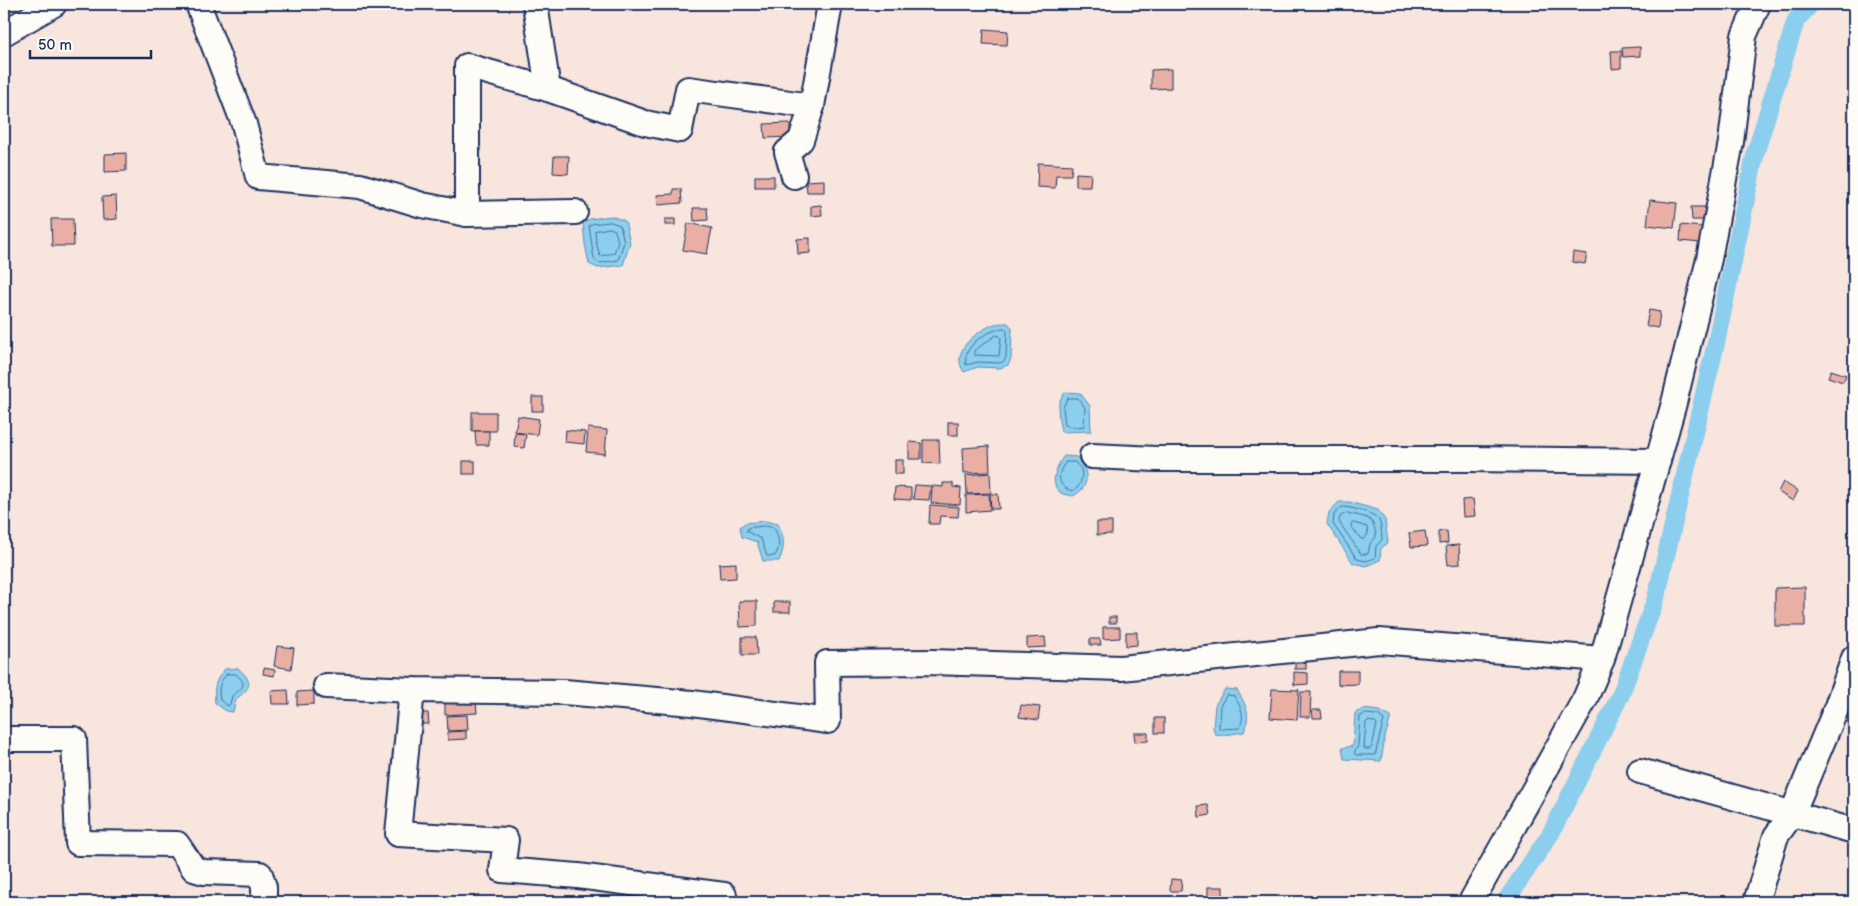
<svg xmlns="http://www.w3.org/2000/svg" width="1858" height="906" viewBox="0 0 1858 906" font-family="'Balsamiq Sans',sans-serif">
<style>
.water{fill:#8bceed;stroke:#5e8eb4}
.lines{fill:none;stroke-linecap:round;stroke-linejoin:round}
.shore{stroke:#486f97;stroke-width:1}
.canal{stroke:#8bceed;stroke-width:18}
.building{fill:#e9afa4;stroke:#1b2f5e}
.minor-casing{stroke:#1b2f5e;stroke-width:28}
.minor{stroke:#fdfcf7;stroke-width:24}
</style>
<rect width="100%" height="100%" fill="#f7e5de"/>
<filter id="ink" filterUnits="userSpaceOnUse"><feTurbulence type="fractalNoise" baseFrequency=".02" numOctaves="2"/><feDisplacementMap in="SourceGraphic" scale="10" xChannelSelector="R" yChannelSelector="G"/><feConvolveMatrix kernelMatrix="1 2 1 2 8 2 1 2 1" color-interpolation-filters="sRGB"/></filter>
<g filter="url(#ink)">
<g class="water">
<polygon points="611,216 625,221 630,243 623,265 598,268 589,264 585,244 583,223 590,219"/>
<path d="M1008 323 1012 328 1011 359 1008 365 1000 368 978 367 964 372C950 352 974 333 992 325 996 323 1003 323 1008 323Z"/>
<path d="M1066 392 1080 393 1090 406 1091 431 1061 432C1059 418 1054 403 1066 392Z"/>
<path d="M1064 456 1077 457C1089 471 1091 487 1073 496 1070 495 1064 495 1061 493 1048 484 1057 465 1064 456Z"/>
<polygon points="1339,502 1349,502 1378,510 1385,520 1388,543 1381,548 1380,560 1366,566 1353,563 1327,524 1329,512"/>
<path d="M765 521 778 524C785 538 785 547 779 561H763L757 542 742 537 740 527 745 523Z"/>
<path d="M238 668C253 682 252 687 236 699L233 712 226 711 215 703C214 686 214 682 225 669Z"/>
<path d="M1225 689 1237 690C1247 707 1251 713 1244 732L1224 735 1215 734 1213 728 1215 705Z"/>
<polygon points="1364,709 1379,711 1391,717 1385,737 1381,761 1344,759 1342,748 1353,746 1355,713"/>
</g>
<g class="lines">
<g class="shore">
<polygon points="611,222 620,225 624,242 618,260 599,263 594,259 589,226 592,224"/>
<polygon points="610,228 615,230 618,242 614,253 600,256 596,242 595,231"/>
<path d="M1004 328 1007 331 1006 357 1004 361 1000 363 978 362 966 365C962 345 988 330 1004 328Z"/>
<polygon points="997,335 1001,337 999,356 974,355 974,351"/>
<polygon points="1068,398 1078,398 1085,408 1084,426 1076,427 1065,425 1063,408"/>
<path d="M1066 462H1075L1081 469C1083 477 1081 487 1073 491 1057 488 1056 473 1066 462Z"/>
<path d="M1342 507C1349 507 1355 509 1362 511 1381 516 1381 521 1382 540L1376 546 1375 558 1366 561 1357 559 1333 524 1334 515Z"/>
<path d="M1347 513C1366 518 1374 515 1376 537L1370 544 1368 554H1361L1339 522 1340 517Z"/>
<polygon points="1354,523 1367,527 1368,534 1364,539 1361,539 1351,526 1351,524"/>
<path d="M765 526 774 528C779 537 781 547 775 556H767L761 539 746 531 748 528Z"/>
<path d="M227 674H236C249 686 242 687 232 696L230 704 228 706 220 700C218 689 219 682 227 674Z"/>
<path d="M1227 695 1234 696C1241 707 1246 716 1239 728L1220 729 1219 727 1220 706Z"/>
<polygon points="1365,714 1378,715 1384,720 1375,755 1356,755 1354,753 1358,746 1360,717"/>
<polygon points="1368,721 1375,722 1377,724 1372,747 1370,749 1365,749 1364,747 1366,723"/>
</g>
<polyline class="canal" points="1505,902 1551,833 1621,694 1656,598 1716,343 1756,151 1796,20 1811,4"/>
</g>
<g class="building">
<polygon points="984,29 1008,31 1007,45 983,44"/>
<polygon points="1640,47 1640,56 1623,57 1622,48"/>
<polygon points="1611,51 1621,51 1621,68 1612,69"/>
<polygon points="1171,69 1171,88 1151,89 1151,70"/>
<polygon points="790,123 790,137 765,138 764,124"/>
<polygon points="126,153 126,171 105,172 105,154"/>
<polygon points="554,156 569,156 568,174 553,173"/>
<polygon points="1038,163 1072,165 1071,175 1056,175 1055,188 1037,187"/>
<polygon points="1076,173 1091,174 1090,186 1076,186"/>
<rect x="755" y="176" width="19" height="11"/>
<polygon points="824,180 824,192 807,192 806,181"/>
<polygon points="673,189 681,189 682,203 658,205 657,195 673,194"/>
<polygon points="116,196 117,219 103,220 102,197"/>
<polygon points="1650,200 1677,203 1674,228 1647,225"/>
<polygon points="821,205 822,215 811,216 811,206"/>
<polygon points="1691,207 1706,207 1707,220 1692,220"/>
<polygon points="693,208 707,208 708,220 694,221"/>
<polygon points="51,219 73,219 74,246 52,246"/>
<rect x="665" y="219" width="10" height="6"/>
<polygon points="688,223 712,228 707,254 683,250"/>
<polygon points="1681,225 1702,227 1701,243 1680,241"/>
<polygon points="810,238 810,253 798,254 797,239"/>
<polygon points="1573,252 1587,254 1585,264 1572,262"/>
<polygon points="1649,310 1660,312 1658,328 1646,326"/>
<polygon points="1831,370 1846,375 1843,382 1828,377"/>
<rect x="532" y="397" width="11" height="14"/>
<rect x="472" y="412" width="24" height="19"/>
<polygon points="518,416 539,419 537,435 515,432"/>
<rect x="948" y="422" width="10" height="13"/>
<polygon points="588,428 607,430 605,454 586,452"/>
<polygon points="566,430 585,432 584,444 565,442"/>
<polygon points="475,431 489,431 489,445 476,445"/>
<polygon points="515,433 526,434 524,448 514,447"/>
<polygon points="923,440 939,440 940,464 923,463"/>
<polygon points="909,442 921,443 921,459 909,459"/>
<polygon points="989,446 990,472 964,473 963,448"/>
<rect x="895" y="460" width="8" height="14"/>
<rect x="463" y="461" width="12" height="13"/>
<polygon points="990,473 991,493 967,494 966,475"/>
<polygon points="1783,482 1798,491 1793,501 1778,492"/>
<polygon points="943,483 953,483 953,487 961,488 960,505 931,503 932,486 943,487"/>
<polygon points="915,485 931,486 929,500 913,499"/>
<polygon points="895,487 911,488 911,500 894,499"/>
<polygon points="989,494 990,510 966,512 966,495"/>
<polygon points="990,494 998,494 999,509 991,509"/>
<polygon points="1473,499 1475,516 1463,517 1462,500"/>
<polygon points="930,505 959,507 958,517 940,516 939,524 929,524"/>
<polygon points="1097,522 1112,522 1112,534 1097,535"/>
<polygon points="1425,531 1427,546 1411,547 1409,533"/>
<polygon points="1447,531 1448,543 1439,544 1439,532"/>
<polygon points="1459,545 1460,564 1448,565 1446,546"/>
<polygon points="736,563 736,578 720,579 719,564"/>
<polygon points="1805,587 1805,626 1775,626 1775,588"/>
<polygon points="739,601 757,601 757,626 740,627"/>
<rect x="774" y="602" width="16" height="10"/>
<rect x="1109" y="617" width="7" height="6"/>
<polygon points="1103,627 1120,627 1120,638 1103,639"/>
<polygon points="1126,632 1137,632 1137,645 1126,646"/>
<polygon points="742,637 756,637 757,655 742,655"/>
<polygon points="1045,637 1046,647 1027,648 1027,638"/>
<polygon points="1090,639 1100,639 1101,645 1090,645"/>
<polygon points="277,646 294,648 291,669 274,666"/>
<rect x="1295" y="661" width="11" height="8"/>
<polygon points="264,668 275,670 274,676 263,674"/>
<polygon points="1338,671 1358,671 1358,684 1338,685"/>
<polygon points="1294,672 1308,673 1308,684 1294,685"/>
<polygon points="1272,689 1299,690 1297,720 1270,718"/>
<polygon points="288,690 289,704 272,704 271,691"/>
<polygon points="314,691 314,704 297,705 297,692"/>
<polygon points="1301,692 1311,692 1310,717 1300,717"/>
<polygon points="476,701 477,713 445,715 445,702"/>
<polygon points="1021,705 1040,707 1038,720 1019,717"/>
<polygon points="1312,710 1321,710 1322,718 1313,718"/>
<polygon points="418,713 428,713 429,724 419,724"/>
<polygon points="467,715 468,730 448,731 447,716"/>
<rect x="1155" y="718" width="9" height="15"/>
<polygon points="466,731 466,739 448,740 448,732"/>
<polygon points="1134,733 1148,733 1148,741 1135,742"/>
<polygon points="1208,805 1210,815 1199,817 1198,806"/>
<polygon points="1171,879 1182,880 1181,891 1170,891"/>
<rect x="1208" y="887" width="15" height="15"/>
</g>
<g class="lines">
<g class="minor-casing">
<g id="minor">
<polyline points="198,4 244,124 258,177 360,186 422,205 467,214"/>
<polyline points="535,4 548,89"/>
<polyline points="4,33 54,4"/>
<polyline points="794,176 787,152 801,140 812,106 830,4"/>
<polyline points="575,212 467,214 467,66 548,89 645,123 680,130 688,89 812,106"/>
<polyline points="1092,456 1156,459 1471,459 1658,461"/>
<polyline points="326,686 412,690 564,692 692,703 828,721 827,663 932,662 1121,668 1379,641 1602,659"/>
<polyline points="412,690 398,834 506,840 502,870 578,876 724,895"/>
<polyline points="4,739 74,739 78,843 177,844 194,869 204,872 260,874 264,887 264,902"/>
<polyline points="1640,771 1854,831"/>
<polyline points="1471,902 1585,699 1602,659 1674,403 1709,259 1731,142 1744,36 1758,4"/>
<polyline points="1756,902 1776,836 1792,814 1836,709 1854,658"/>
</g>
</g>
<use href="#minor" class="minor"/>
</g>
</g>
<rect width="1858" height="906" fill="none" stroke="#fdfcf7" stroke-width="20"/>
<rect x="10" y="10" width="1838" height="886" fill="none" stroke="#1b2f5e" stroke-width="2" filter="url(#ink)"/>
<path d="M30 50v8h121v-8" fill="none" stroke="#1b2f5e" stroke-width="2.5"/>
<text x="38" y="50" font-size="15" fill="#1b2f5e" stroke="#fdfcf7" stroke-width="4" paint-order="stroke">50 m</text>
</svg>
